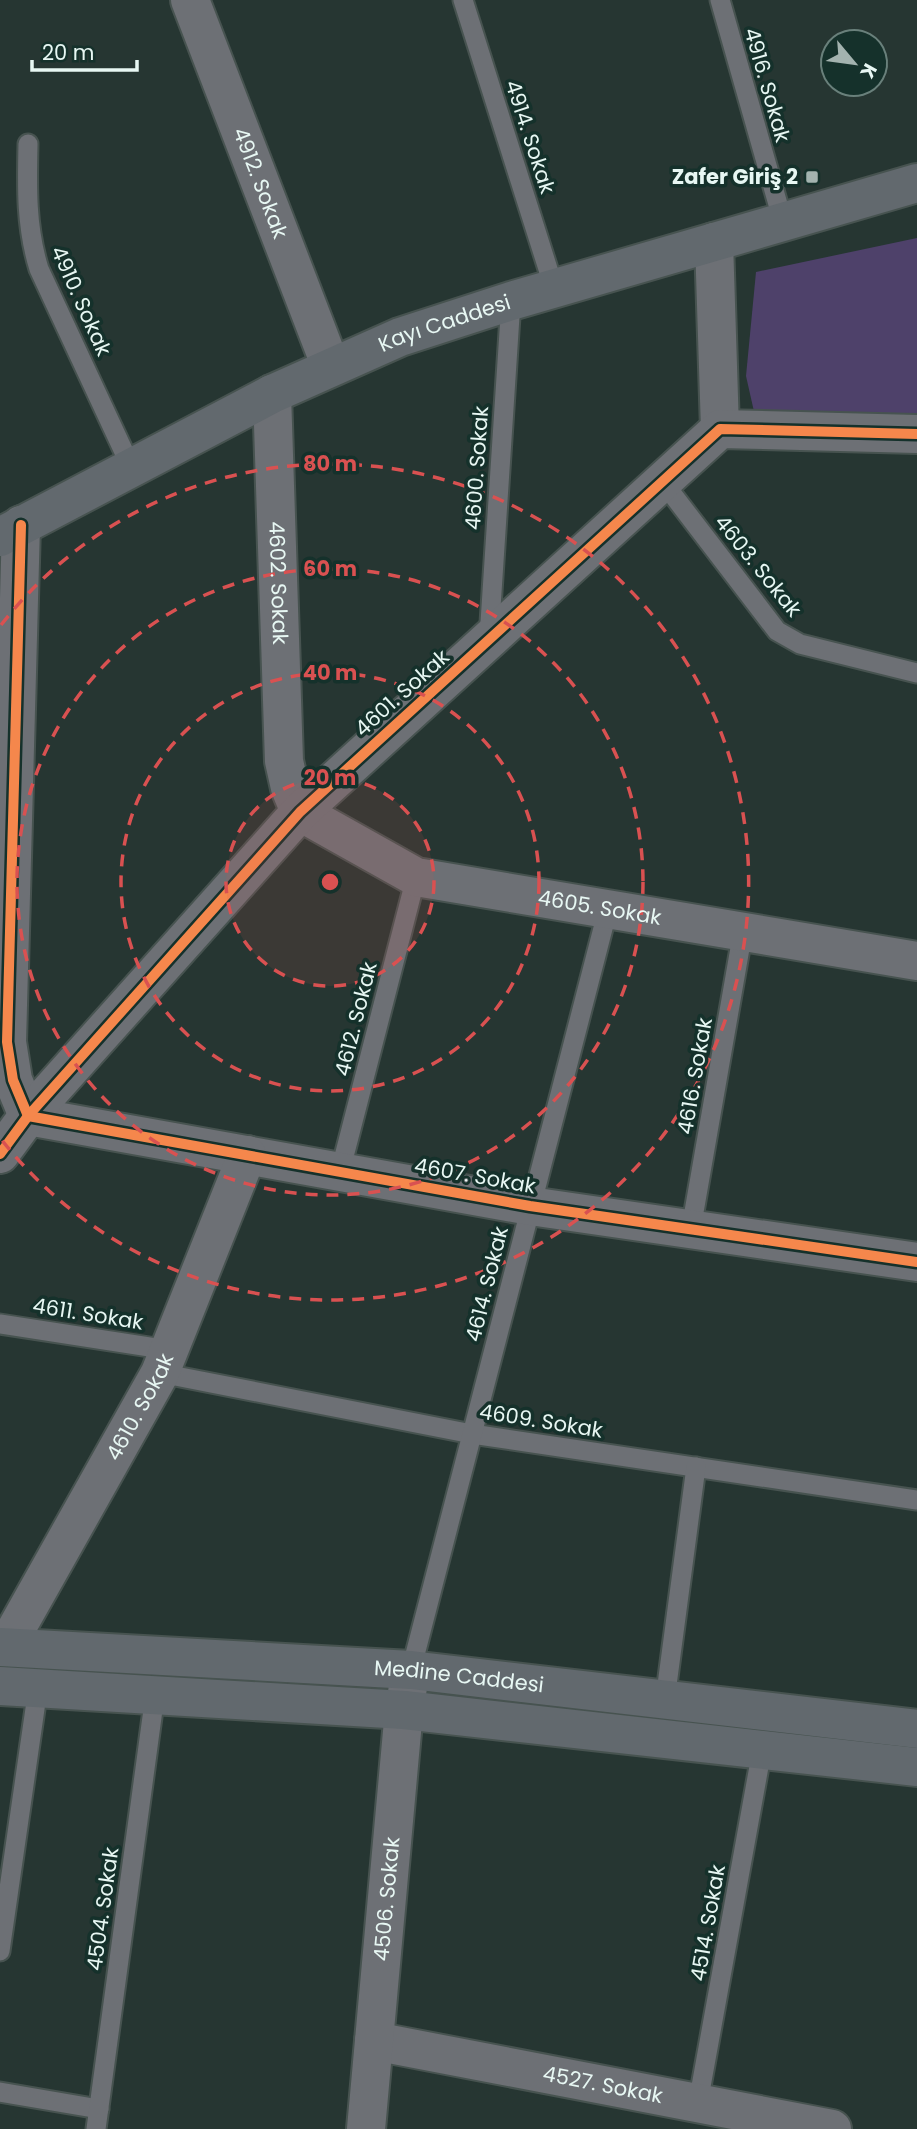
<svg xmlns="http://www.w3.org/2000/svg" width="917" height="2129" viewBox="0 0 917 2129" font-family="Poppins,sans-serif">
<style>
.green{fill:#4e416a}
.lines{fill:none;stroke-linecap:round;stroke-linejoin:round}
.lane-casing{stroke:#475350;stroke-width:23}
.street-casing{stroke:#475350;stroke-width:42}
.secondary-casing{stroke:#475350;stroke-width:42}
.lane{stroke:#6d7075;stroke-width:19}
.street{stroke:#6d7075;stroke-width:38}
.secondary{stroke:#62696e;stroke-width:38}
.cycleway-casing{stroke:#15312b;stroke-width:15}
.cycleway{stroke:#f5874c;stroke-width:10}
.ring{fill:none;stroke:#d95151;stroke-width:3.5;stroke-dasharray:12 9}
.poi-dot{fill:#a3b3af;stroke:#15312b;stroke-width:2.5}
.labels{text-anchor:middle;stroke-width:7;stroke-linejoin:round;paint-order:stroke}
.street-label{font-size:21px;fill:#e7f7f3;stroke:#15312b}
.poi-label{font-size:21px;font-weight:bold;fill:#e7f7f3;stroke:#15312b;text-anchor:end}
.centre{fill:#d95151;stroke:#15312b;stroke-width:3.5}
.ring-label{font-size:21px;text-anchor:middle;font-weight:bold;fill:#d95151;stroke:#15312b;stroke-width:7;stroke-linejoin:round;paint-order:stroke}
</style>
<rect width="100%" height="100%" fill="#263632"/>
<polygon class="green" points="917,238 917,414 755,416 746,376 756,272"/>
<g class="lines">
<g class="lane-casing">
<g id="lane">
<polyline points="463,0 554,288"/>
<polyline points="720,0 783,222"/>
<path d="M28 144C27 187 26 227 39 269L131 467"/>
<polyline points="663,482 777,631 800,644 917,673"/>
<polyline points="489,638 511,301"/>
<polyline points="340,1172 416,877"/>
<polyline points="691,1229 743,931"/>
<polyline points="0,1324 169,1350"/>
<polyline points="160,1373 472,1434 917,1500"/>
<polyline points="411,1670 608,909"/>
<polyline points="665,1700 696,1467"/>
<polyline points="0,1951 38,1688"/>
<polyline points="0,2092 99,2109"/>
<polyline points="698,2103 762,1750"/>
<polyline points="96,2129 155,1695"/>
</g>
</g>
<g class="street-casing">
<g id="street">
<path id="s1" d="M190 0 331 367"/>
<polyline points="714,242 720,429"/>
<path id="s2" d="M272 394 284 761 290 788 300 812 416 877 917 961"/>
<polyline points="21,525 7,1042 13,1080 28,1116 530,1206 917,1262"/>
<polyline points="0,1154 28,1116 300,812 720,429 917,434"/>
<path id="s3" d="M6 1647 160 1373 247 1155"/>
<path id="s4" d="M374 2041 832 2129"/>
<path id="s5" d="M366 2129 404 1710 411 1670"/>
</g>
</g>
<g class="secondary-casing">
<g id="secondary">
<path id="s6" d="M0 537 272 394 400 337 511 301 917 183"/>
<path id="s7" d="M0 1647 411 1670 917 1729"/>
<polyline points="0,1686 404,1710 917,1767"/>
</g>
</g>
<use href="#lane" class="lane"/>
<use href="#street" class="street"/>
<use href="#secondary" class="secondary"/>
<g class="cycleway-casing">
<g id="cycleway">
<polyline points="21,525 7,1042 13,1080 28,1116 530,1206 917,1262"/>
<polyline points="0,1154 28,1116 300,812 720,429 917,434"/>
</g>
</g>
<use href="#cycleway" class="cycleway"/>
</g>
<circle cx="330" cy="882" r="104" fill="#d95151" fill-opacity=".12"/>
<g class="ring">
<circle cx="330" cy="882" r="104"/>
<circle cx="330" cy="882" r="209"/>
<circle cx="330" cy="882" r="313"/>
<path d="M1 625A418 418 0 1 1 1 1139"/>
</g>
<rect class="poi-dot" x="805" y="170" width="14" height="14" rx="3.5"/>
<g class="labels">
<g class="street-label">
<text transform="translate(767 85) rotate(74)" y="7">4916. Sokak</text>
<text transform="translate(530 137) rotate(72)" y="7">4914. Sokak</text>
<text dy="7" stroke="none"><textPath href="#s1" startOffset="196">4912. Sokak</textPath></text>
<text transform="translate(81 301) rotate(66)" y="7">4910. Sokak</text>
<text dy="7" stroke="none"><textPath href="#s6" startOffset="494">Kayı Caddesi</textPath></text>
<text transform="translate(477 468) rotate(-86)" y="7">4600. Sokak</text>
<text transform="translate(758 566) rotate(51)" y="7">4603. Sokak</text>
<text dy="7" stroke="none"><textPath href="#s2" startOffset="189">4602. Sokak</textPath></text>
<text transform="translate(402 693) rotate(-42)" y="7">4601. Sokak</text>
<text dy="7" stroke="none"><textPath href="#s2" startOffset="740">4605. Sokak</textPath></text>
<text transform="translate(356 1019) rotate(-76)" y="7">4612. Sokak</text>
<text transform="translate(695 1076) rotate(-80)" y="7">4616. Sokak</text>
<text transform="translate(475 1176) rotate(10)" y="7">4607. Sokak</text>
<text transform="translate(487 1284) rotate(-76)" y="7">4614. Sokak</text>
<text transform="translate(88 1314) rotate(9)" y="7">4611. Sokak</text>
<text dy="7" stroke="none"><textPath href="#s3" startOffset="275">4610. Sokak</textPath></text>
<text transform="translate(541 1421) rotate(9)" y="7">4609. Sokak</text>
<text dy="7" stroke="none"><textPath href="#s7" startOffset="460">Medine Caddesi</textPath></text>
<text dy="7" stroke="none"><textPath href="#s5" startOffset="231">4506. Sokak</textPath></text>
<text transform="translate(103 1909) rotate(-82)" y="7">4504. Sokak</text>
<text transform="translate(708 1923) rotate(-80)" y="7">4514. Sokak</text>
<text dy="7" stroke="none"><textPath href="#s4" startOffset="233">4527. Sokak</textPath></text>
</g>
<g class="poi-label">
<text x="798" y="184">Zafer Giriş 2</text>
</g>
</g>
<circle cx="330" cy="882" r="10" class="centre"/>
<g class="ring-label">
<text x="330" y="471">80 m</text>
<text x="330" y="576">60 m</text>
<text x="330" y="680">40 m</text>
<text x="330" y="785">20 m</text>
</g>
<g transform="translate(854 63) rotate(119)"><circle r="33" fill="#15312b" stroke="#69807b" stroke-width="2"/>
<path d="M0-5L12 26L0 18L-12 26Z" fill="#a3b3af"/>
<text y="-10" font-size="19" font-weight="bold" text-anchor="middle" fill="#e7f7f3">K</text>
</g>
<path d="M32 60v10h105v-10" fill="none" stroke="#e7f7f3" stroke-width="3.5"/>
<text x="42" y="60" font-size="21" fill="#e7f7f3" stroke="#15312b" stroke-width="5" paint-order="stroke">20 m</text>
</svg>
